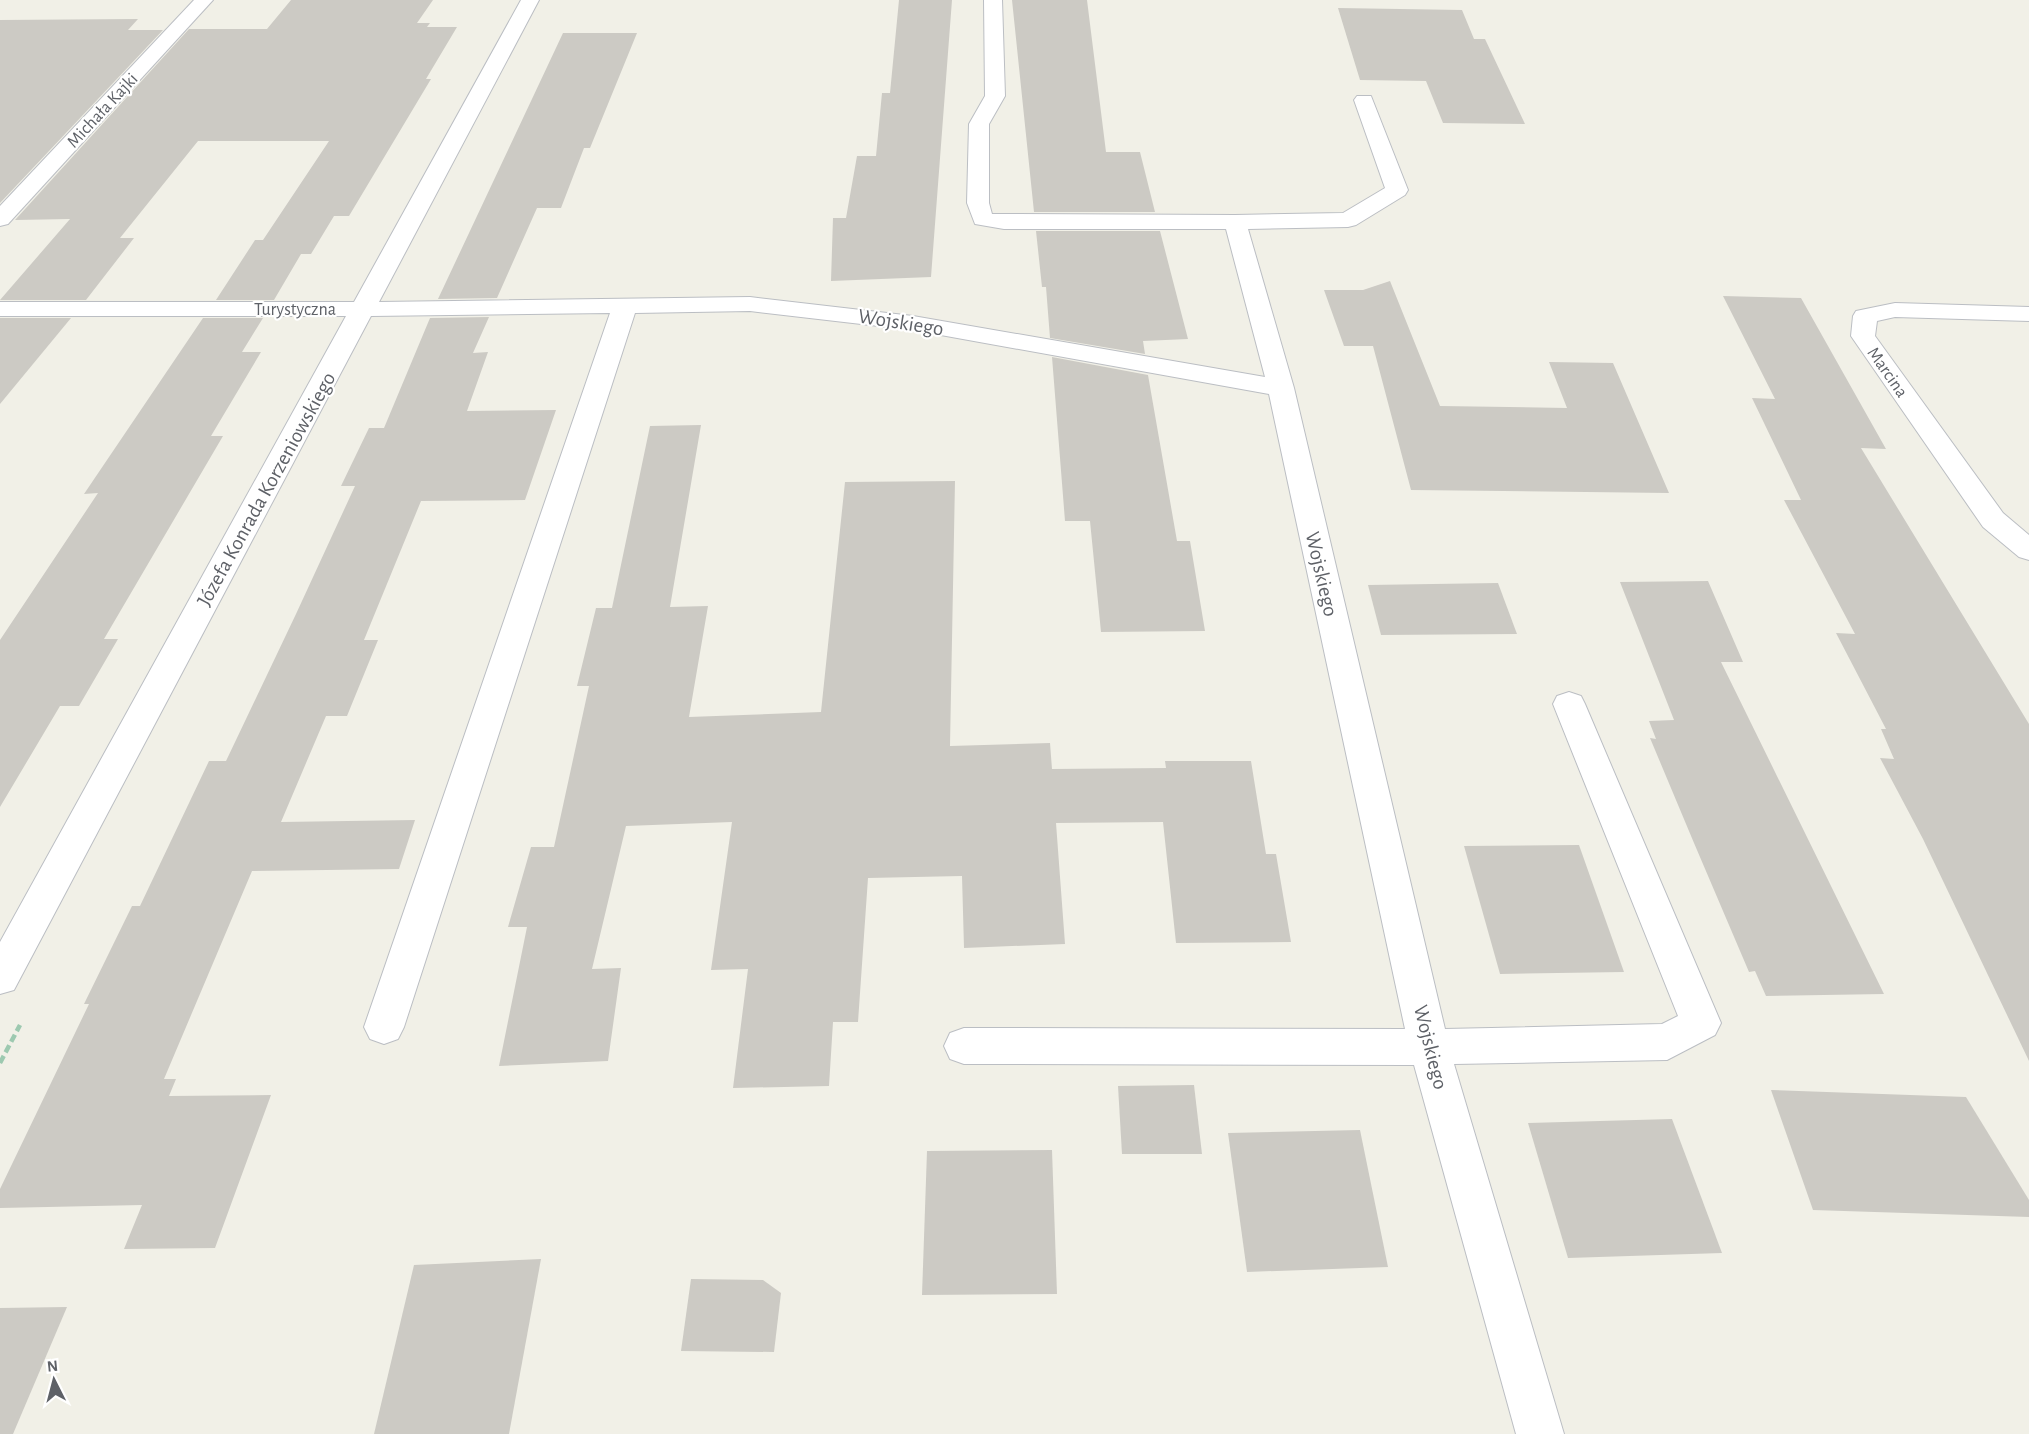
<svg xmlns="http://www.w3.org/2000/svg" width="2029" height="1434" viewBox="0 0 2029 1434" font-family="'Alegreya Sans',sans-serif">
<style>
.building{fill:#cccac4}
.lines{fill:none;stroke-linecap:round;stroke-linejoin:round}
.minor-casing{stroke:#bbbec3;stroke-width:2}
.path{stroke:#9dc9b0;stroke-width:4.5;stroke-dasharray:8 4;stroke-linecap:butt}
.minor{fill:#fff;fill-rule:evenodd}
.labels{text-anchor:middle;stroke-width:4.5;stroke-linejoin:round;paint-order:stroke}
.far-street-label{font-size:18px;fill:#5e6167;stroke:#fff}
.street-label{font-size:21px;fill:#5e6167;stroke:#fff}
</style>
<rect width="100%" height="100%" fill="#f1f0e7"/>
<g class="building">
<polygon points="291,0 433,0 417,23 430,23 427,27 457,27 426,79 431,79 349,216 334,216 311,254 301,254 274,300 216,300 255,240 263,240 329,141 198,141 120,238 134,238 86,300 0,300 70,219 15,220 189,29 267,29"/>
<polygon points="899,0 952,0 931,277 831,281 833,218 846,218 857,156 876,156 882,93 890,93"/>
<polygon points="1012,0 1087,0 1106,152 1140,152 1155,212 1034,212"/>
<polygon points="1338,8 1462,10 1474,39 1485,39 1525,124 1443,123 1426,81 1360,80"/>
<polygon points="138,19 128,30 163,30 0,203 0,20"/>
<polygon points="563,33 637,33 590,148 584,148 561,208 537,208 497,298 438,299"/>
<polygon points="1036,231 1160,231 1188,339 1143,341 1145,354 1050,338 1046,287 1042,287"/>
<polygon points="1390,281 1440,406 1567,408 1549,362 1613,363 1669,493 1411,490 1373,346 1344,346 1324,290 1363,290"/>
<polygon points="1723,296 1801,298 1886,449 1861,448 2029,724 2029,1061 1923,839 1880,758 1894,759 1881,729 1886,729 1836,633 1855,634 1784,500 1801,500 1752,398 1775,399"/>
<polygon points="489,317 473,353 488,352 467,411 556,410 525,500 421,501 364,640 378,640 347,716 326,716 281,822 415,820 399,869 252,871 164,1079 176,1079 169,1096 271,1095 215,1248 124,1249 142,1205 0,1208 0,1189 89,1004 84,1004 132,906 140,906 209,761 226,761 296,614 355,486 341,486 369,428 384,428 430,318"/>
<polygon points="0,318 71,318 0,404"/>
<polygon points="203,318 263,318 242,352 261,352 211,436 223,436 104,639 118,639 79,706 60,706 0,807 0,640 98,493 84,494"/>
<polygon points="1052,357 1148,375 1177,541 1190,541 1205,631 1101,632 1090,521 1065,521"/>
<polygon points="701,425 670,607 708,606 689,717 821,712 845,482 955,481 950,746 1050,743 1052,769 1166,768 1165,761 1251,761 1266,854 1276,854 1291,942 1176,943 1163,822 1056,823 1065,944 964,948 962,876 868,878 858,1022 833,1022 829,1086 733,1088 748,969 711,970 732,822 626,826 592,969 621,968 608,1061 499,1066 527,927 508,927 531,847 554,847 589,686 577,686 596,608 612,608 650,426"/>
<polygon points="1708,581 1743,662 1721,662 1884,994 1766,996 1755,971 1749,972 1694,843 1650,738 1656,739 1649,721 1674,720 1620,582"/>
<polygon points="1498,583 1517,634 1381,635 1368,585"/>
<polygon points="1579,845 1624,972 1500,974 1464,846"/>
<polygon points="1194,1085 1202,1154 1122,1154 1118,1086"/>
<polygon points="1771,1090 1966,1097 2029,1200 2029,1217 1813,1210"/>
<polygon points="1672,1119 1722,1253 1568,1258 1528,1123"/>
<polygon points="1360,1130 1388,1267 1247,1272 1228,1133"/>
<polygon points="1052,1150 1057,1294 922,1295 927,1151"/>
<polygon points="541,1259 509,1434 374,1434 414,1265"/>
<polygon points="691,1279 763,1280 781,1293 774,1352 681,1351"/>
<polygon points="67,1307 13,1434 0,1434 0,1308"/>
</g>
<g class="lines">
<g class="minor-casing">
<g id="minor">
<polygon points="194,0 213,0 8,224 0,226 0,206"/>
<polygon points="521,0 539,0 379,302 750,297 913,316 1265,377 1226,229 1004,229 975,224 967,203 969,124 985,96 984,0 1002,0 1005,96 989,124 989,203 992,214 1235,215 1343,213 1385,188 1354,100 1357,96 1371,96 1408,190 1405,195 1356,225 1348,227 1248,229 1294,388 1445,1029 1662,1024 1678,1016 1553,704 1557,696 1569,692 1581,696 1585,704 1721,1023 1715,1035 1667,1060 1454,1064 1564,1434 1516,1434 1414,1065 964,1064 950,1059 944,1046 950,1033 964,1028 1405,1029 1269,394 913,330 750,311 635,313 404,1027 398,1039 384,1044 370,1039 364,1027 610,313 371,316 14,990 0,994 0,942 346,316 0,316 0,302 354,302"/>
<polygon points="1895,303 2029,307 2029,321 1895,317 1877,321 1875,336 2003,513 2029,535 2029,560 2019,557 1983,527 1851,336 1853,316 1856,311"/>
</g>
</g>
<polyline class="path" points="0,1063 20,1025"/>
<use href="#minor" class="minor"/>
</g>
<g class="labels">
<g class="far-street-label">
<text transform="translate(102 110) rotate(-47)" y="6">Michała Kajki</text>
<text x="295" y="315">Turystyczna</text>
<text transform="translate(1888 372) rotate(55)" y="6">Marcina</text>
</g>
<g class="street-label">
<text transform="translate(901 322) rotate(9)" y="7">Wojskiego</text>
<text transform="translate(266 489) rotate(-61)" y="7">Józefa Konrada Korzeniowskiego</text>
<text transform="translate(1322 574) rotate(77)" y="7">Wojskiego</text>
<text transform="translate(1431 1047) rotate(76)" y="7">Wojskiego</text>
</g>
</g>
<g transform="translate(54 1380) rotate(354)" stroke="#ffffff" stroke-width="4.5" paint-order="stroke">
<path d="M0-4.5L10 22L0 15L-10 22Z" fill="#5e6167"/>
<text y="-9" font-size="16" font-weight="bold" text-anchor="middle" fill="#5e6167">N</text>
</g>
</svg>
